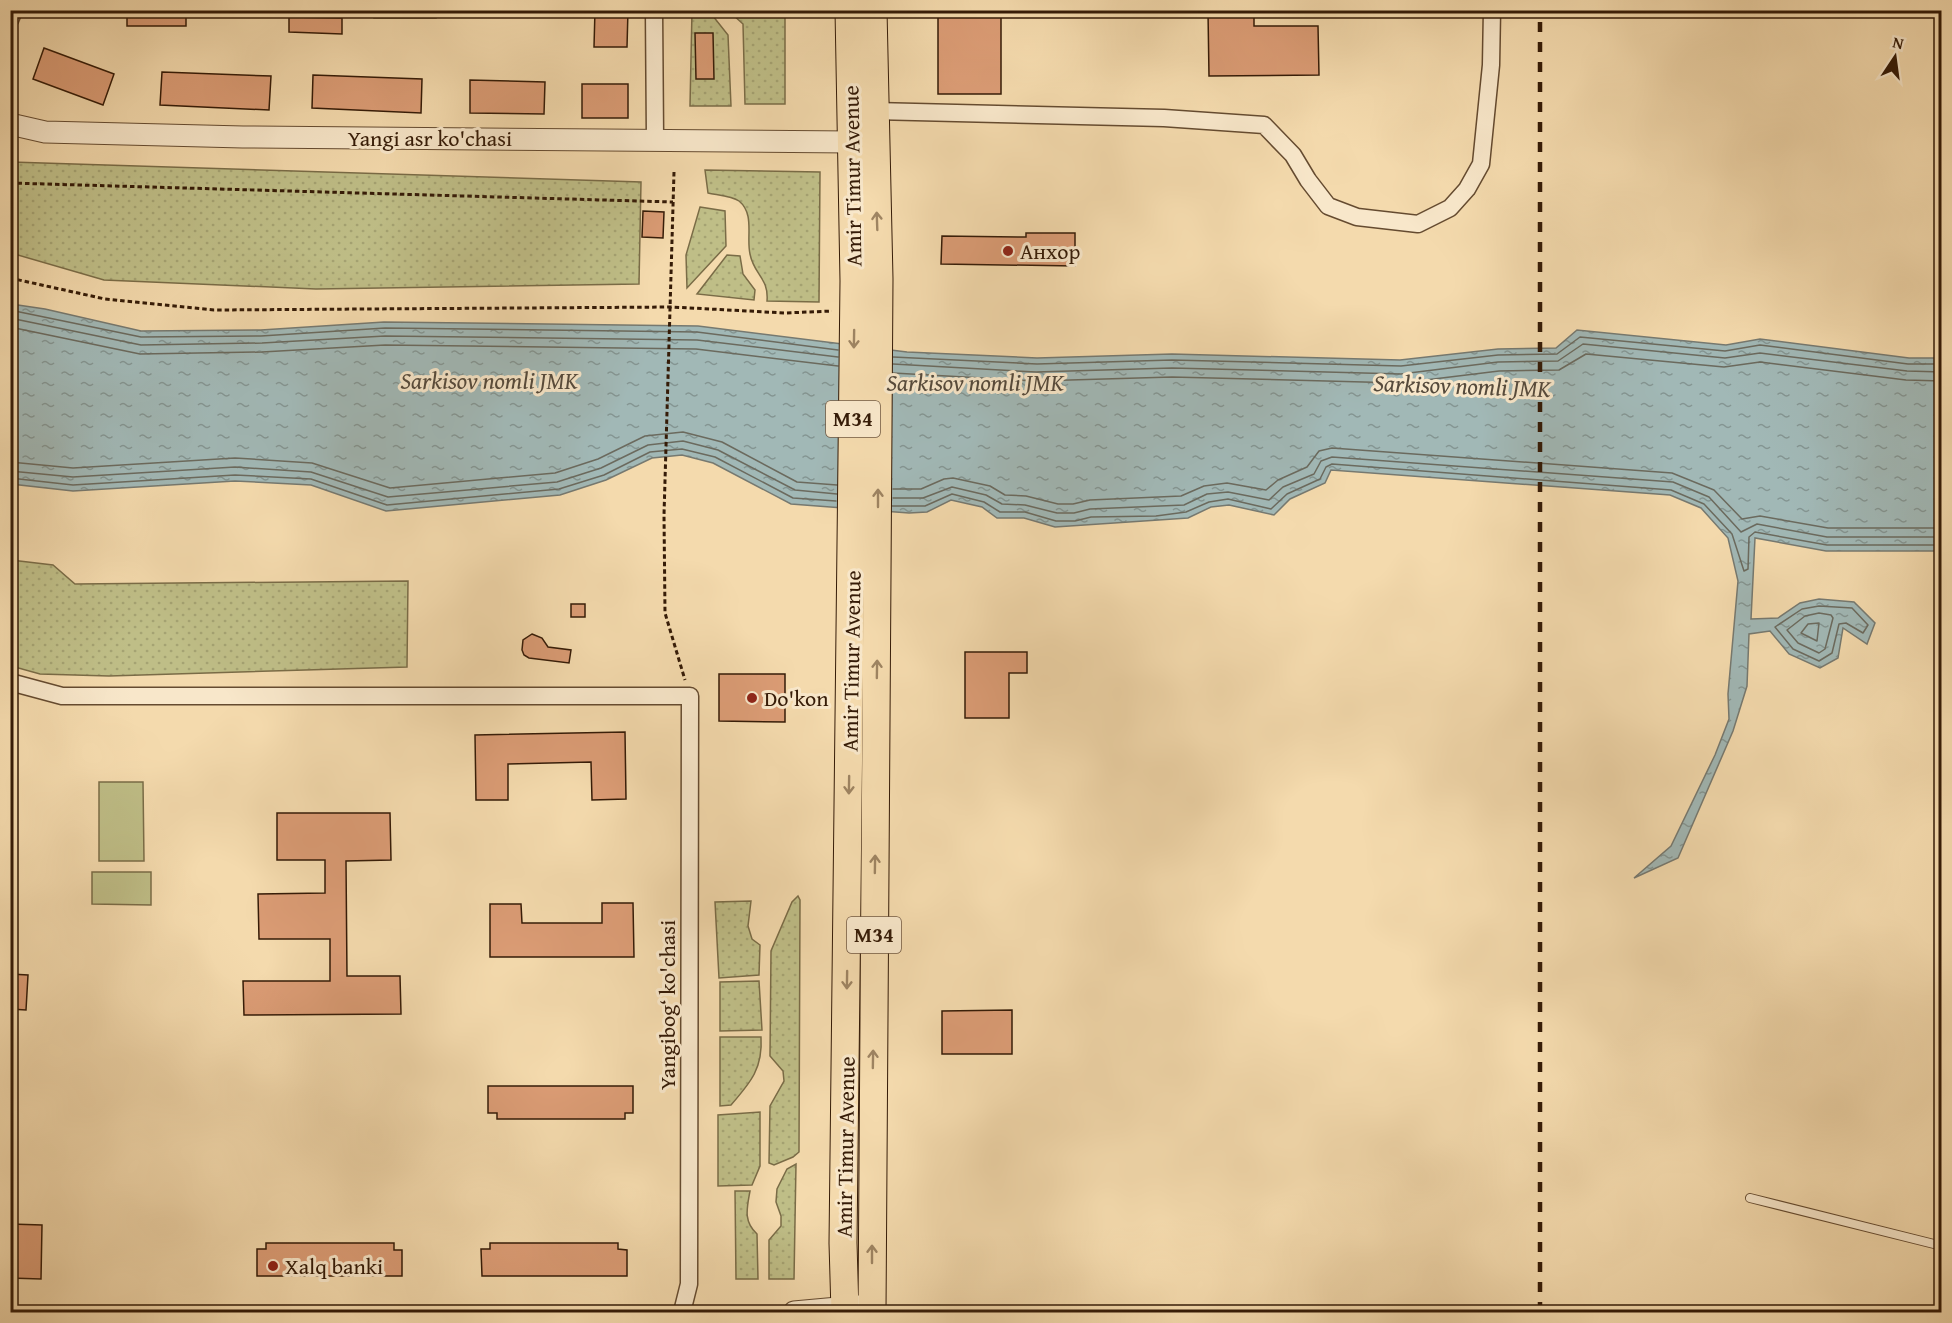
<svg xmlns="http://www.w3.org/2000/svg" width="1952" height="1323" viewBox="0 0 1952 1323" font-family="'Gentium Book Plus',serif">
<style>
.grass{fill:url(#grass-dots);stroke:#7a6c47;stroke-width:1.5}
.pitch{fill:#bfbe87;stroke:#7a6c47;stroke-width:1.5}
.water{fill:url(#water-ripples);stroke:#767970;stroke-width:1.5}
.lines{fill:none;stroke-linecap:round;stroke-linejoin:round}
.shore{stroke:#6b6a5e;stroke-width:1.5}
.building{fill:#db9c75;stroke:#351b07;stroke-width:1.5}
.service-casing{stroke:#654b30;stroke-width:10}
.minor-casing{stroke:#654b30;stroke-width:19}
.tertiary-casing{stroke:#654b30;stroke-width:23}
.trunk-casing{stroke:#351b07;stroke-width:29}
.path{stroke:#351b07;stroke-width:3;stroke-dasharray:4.5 3;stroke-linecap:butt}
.service{stroke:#f8e7ca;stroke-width:8}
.minor{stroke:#f8e7ca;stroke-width:16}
.tertiary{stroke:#f8e7ca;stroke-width:21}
.trunk{stroke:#f4daad;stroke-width:27}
.rail{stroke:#351b07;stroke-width:4.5;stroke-dasharray:10 10;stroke-linecap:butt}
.oneway{stroke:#9e8462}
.poi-dot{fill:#8f2418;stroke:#f8e7ca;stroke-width:2}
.labels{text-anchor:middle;stroke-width:6;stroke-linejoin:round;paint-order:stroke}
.shield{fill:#f8e7ca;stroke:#705842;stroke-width:1.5}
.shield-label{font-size:21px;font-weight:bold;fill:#351b07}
.street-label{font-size:22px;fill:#351b07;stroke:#f8e7ca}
.poi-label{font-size:22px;fill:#351b07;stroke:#f8e7ca;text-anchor:start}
.water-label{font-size:24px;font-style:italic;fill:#554a3c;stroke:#f8e7ca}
</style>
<defs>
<pattern id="grass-dots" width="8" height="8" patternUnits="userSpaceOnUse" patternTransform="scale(1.5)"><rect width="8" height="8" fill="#bfbe87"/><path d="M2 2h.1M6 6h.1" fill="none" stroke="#a5a373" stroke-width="1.8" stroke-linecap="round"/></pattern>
<pattern id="water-ripples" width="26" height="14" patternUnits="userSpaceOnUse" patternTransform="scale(1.5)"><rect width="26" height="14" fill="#a1b8b6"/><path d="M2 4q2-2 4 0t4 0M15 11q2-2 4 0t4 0" fill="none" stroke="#849592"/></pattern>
</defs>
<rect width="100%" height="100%" fill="#f4daad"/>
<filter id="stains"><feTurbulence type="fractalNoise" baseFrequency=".00333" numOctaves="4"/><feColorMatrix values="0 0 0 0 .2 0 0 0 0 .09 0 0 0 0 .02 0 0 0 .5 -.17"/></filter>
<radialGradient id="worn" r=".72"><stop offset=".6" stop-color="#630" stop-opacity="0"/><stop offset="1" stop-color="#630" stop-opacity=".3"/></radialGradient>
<g class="grass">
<polygon points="692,11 709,11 728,35 731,106 690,106"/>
<polygon points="776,11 785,11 785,104 745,104 743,24 732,14 776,13"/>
<polygon points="11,162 641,182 639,284 316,289 104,280 11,253"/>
<path d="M705 170 820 172 819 302 767 301C769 278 754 275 750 254 746 237 755 214 739 201 732 196 717 195 708 193Z"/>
<polygon points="700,207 725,211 726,246 687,288 686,255"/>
<polygon points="727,255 740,256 743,274 755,290 754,300 697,294"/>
<polygon points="11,560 53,565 75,584 408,581 407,667 109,676 40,674 11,666"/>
<polygon points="798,896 800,900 799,1152 793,1157 774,1165 769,1163 770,1106 784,1081 783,1071 770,1056 771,951 792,902"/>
<polygon points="751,901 748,926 752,939 760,945 759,975 719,978 715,902"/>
<polygon points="759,981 762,1030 720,1031 720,982"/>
<path d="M720 1037H761C763 1068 751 1082 731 1105L720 1106Z"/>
<polygon points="760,1112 760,1166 752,1185 718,1186 718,1115"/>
<polygon points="796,1164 794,1279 769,1279 769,1240 781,1226 781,1216 776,1202 777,1189 787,1169"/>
<path d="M735 1191H750C747 1208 743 1221 757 1234L758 1279H736Z"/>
</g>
<g class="pitch">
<rect x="374" y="11" width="62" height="7"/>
<polygon points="99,782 143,782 144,861 99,861"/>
<polygon points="92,872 151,872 151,905 92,904"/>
</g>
<polygon class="water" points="11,304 45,309 141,331 261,330 384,322 698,326 907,352 1037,358 1172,354 1400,360 1498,349 1556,348 1577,330 1726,345 1760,339 1909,358 1941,358 1941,551 1826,551 1755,538 1751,619 1778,618 1800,603 1819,599 1854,602 1875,623 1867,644 1843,628 1838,658 1820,668 1789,654 1770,631 1749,634 1747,686 1733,731 1678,858 1634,878 1671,846 1715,755 1729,719 1728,694 1738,581 1728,538 1701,508 1670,495 1331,470 1325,483 1290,499 1274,515 1229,505 1211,507 1188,518 1055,527 1024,518 997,518 982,507 951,500 927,512 909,513 791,504 713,463 682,455 652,458 606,480 560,495 386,511 311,485 235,481 73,491 11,484"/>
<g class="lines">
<g class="shore">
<polyline points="10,310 141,337 261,336 385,328 697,332 838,350"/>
<polyline points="10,318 141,345 262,343 385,336 697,340 838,357"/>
<polyline points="10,327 140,354 262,352 385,345 696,349 838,366"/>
<polyline points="893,357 1037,364 1172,360 1401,366 1498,355 1557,354 1580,337 1725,351 1760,345 1908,364 1942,364"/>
<polyline points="893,364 1036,372 1172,368 1401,374 1498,362 1558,361 1583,344 1725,358 1760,353 1907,371 1942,372"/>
<polyline points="893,373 1036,381 1172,377 1401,383 1499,371 1559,370 1586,354 1724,367 1760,362 1906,380 1942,381"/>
<polyline points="10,462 73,468 235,458 312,463 390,488 555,473 598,459 645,436 683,432 722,442 797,482 837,485"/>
<polyline points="10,471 73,477 235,467 311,472 388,497 557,482 601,468 648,445 683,441 718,450 795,490 837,494"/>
<polyline points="10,478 73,485 235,475 311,479 387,505 559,489 604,475 650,452 682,449 715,457 793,498 836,501"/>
<polyline points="893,489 921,489 944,479 953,478 990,486 1005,495 1026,496 1058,504 1073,504 1090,500 1181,496 1204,486 1227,483 1266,490 1278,480 1307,467 1319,451 1332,448 1672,473 1714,490 1742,519 1760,516 1828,528 1942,528"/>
<polyline points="893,498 923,498 952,487 986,495 1002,504 1025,505 1057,513 1074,513 1090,509 1184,505 1207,494 1228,492 1269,500 1283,487 1314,474 1321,461 1332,457 1673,482 1709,497 1741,532 1757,524 1827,537 1942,537"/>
<polyline points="892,506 925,506 952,494 984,502 1000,512 1025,512 1056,521 1075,521 1091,517 1156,516 1186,512 1209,502 1228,499 1271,509 1287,494 1320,479 1326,467 1332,464 1671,490 1704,504 1732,534 1744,571 1748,569 1749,537 1755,532 1827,545 1942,545"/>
<polygon points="1819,606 1852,608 1868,625 1863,633 1846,623 1839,624 1832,653 1819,661 1793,649 1775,627 1802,609"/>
<polygon points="1819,613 1831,615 1833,618 1825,649 1819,653 1798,643 1787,630 1805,616"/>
<polygon points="1819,623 1817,641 1801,633 1808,624"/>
</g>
</g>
<g class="building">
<rect x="127" y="10" width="59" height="16"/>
<polygon points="595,10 628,10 627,47 594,47"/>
<rect x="938" y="10" width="63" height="84"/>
<polygon points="1254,10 1254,26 1318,26 1319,75 1209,76 1208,12"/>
<polygon points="289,17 342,18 342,34 289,32"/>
<polygon points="695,33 713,33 714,79 696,79"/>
<polygon points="44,48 114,74 103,105 33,79"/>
<polygon points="162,72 271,76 269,110 160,105"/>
<polygon points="313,75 422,79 421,113 312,108"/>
<polygon points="470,80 545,82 544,114 470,113"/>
<rect x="582" y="84" width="46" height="34"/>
<polygon points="643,211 664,212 663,238 642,237"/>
<polygon points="1026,233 1075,233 1075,266 941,264 942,236 1026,237"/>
<rect x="571" y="604" width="14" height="13"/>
<polygon points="532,634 542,638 548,647 571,650 569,663 529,658 524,655 522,650 523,640"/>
<polygon points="965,652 1027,652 1027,673 1009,673 1009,718 965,718"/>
<polygon points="719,674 785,674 785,722 719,721"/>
<polygon points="625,732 626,799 592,800 591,762 508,764 508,800 476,800 475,735"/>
<polygon points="277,813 390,813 391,860 346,861 347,976 400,976 401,1014 244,1015 243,981 330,981 330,939 259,939 258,894 325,893 325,860 277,860"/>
<polygon points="602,903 633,903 634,957 490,957 490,904 521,904 522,923 602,923"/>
<polygon points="10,974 28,975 26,1010 10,1009"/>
<polygon points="1012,1010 1012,1054 942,1054 942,1011"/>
<polygon points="488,1086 633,1086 633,1113 625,1113 625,1119 497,1119 497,1113 488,1113"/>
<polygon points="10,1224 42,1225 41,1279 10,1278"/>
<polygon points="266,1243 394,1243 394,1250 402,1250 402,1276 257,1276 257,1249 266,1249"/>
<polygon points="490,1243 618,1243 618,1249 627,1250 627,1276 482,1276 481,1249 490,1249"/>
</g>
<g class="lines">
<g class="service-casing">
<polyline id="service" points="1750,1198 1942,1246"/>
</g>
<g class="minor-casing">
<g id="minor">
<polyline points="654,10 655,139"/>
<polyline points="10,20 14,10"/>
<polyline points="874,111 1164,118 1264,125 1293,155 1308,180 1328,206 1357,217 1418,224 1450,208 1467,189 1481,164 1491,65 1492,10"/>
<polyline points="10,682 62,696 690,696 689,1284 682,1312"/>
</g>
</g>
<g class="tertiary-casing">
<g id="tertiary">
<polyline points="10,124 45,132 243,137 851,142"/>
<polyline points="794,1312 860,1306"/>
</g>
</g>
<g class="trunk-casing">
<g id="trunk">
<polyline points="845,1312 843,1243 854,281 849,10"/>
<polyline points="872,1312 879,279 873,10"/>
</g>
</g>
<g class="path">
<polyline points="674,172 664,515 665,613 685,680"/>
<polyline points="10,183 673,202"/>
<polyline points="10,278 105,299 214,310 672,307 785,313 832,311"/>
</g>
<use href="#service" class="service"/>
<use href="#minor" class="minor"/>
<use href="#tertiary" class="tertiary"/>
<use href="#trunk" class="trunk"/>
<polyline class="rail" points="1540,1312 1540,10"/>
</g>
<defs><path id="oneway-shaft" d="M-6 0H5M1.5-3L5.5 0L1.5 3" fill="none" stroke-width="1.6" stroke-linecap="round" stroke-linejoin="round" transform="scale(1.5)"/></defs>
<g class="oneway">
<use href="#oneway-shaft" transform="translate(877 221) rotate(-92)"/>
<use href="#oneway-shaft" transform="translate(854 339) rotate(91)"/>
<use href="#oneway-shaft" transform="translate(878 498) rotate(-90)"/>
<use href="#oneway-shaft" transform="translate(877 669) rotate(-89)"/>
<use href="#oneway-shaft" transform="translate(849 785) rotate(91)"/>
<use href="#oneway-shaft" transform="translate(875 864) rotate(-89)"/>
<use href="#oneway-shaft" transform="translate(847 980) rotate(91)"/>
<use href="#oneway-shaft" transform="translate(873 1059) rotate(-89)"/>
<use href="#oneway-shaft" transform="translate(872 1254) rotate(-90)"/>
</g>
<g class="poi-dot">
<circle cx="1008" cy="251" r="6"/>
<circle cx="752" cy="698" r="6"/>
<circle cx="273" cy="1266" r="6"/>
</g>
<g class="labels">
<g class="shield">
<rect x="826" y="401" width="54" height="36" rx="4.5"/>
<rect x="847" y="917" width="54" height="36" rx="4.5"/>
</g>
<g class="shield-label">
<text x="853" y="426">M34</text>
<text x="874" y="942">M34</text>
</g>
<g class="street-label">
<text x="430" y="146">Yangi asr ko'chasi</text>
<text transform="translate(852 176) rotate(-91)" y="8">Amir Timur Avenue</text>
<text transform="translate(851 661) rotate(-89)" y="8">Amir Timur Avenue</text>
<text transform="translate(667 1005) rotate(-90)" y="8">Yangibog‘ ko'chasi</text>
<text transform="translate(845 1147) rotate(-89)" y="8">Amir Timur Avenue</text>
</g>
<g class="poi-label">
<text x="1020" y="259">Анхор</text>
<text x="764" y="706">Do'kon</text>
<text x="285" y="1274">Xalq banki</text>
</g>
<g class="water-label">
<text x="489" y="389">Sarkisov nomli JMK</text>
<text x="975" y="391">Sarkisov nomli JMK</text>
<text transform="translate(1462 386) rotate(2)" y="8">Sarkisov nomli JMK</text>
</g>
</g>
<rect width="1952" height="1323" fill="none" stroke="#f4daad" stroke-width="36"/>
<rect x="12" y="12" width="1928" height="1299" fill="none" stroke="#351b07" stroke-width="3"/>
<rect x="18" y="18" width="1916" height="1287" fill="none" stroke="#351b07" stroke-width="1.5"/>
<g transform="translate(1895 57) rotate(13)" stroke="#f8e7ca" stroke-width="4.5" paint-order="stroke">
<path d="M0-4.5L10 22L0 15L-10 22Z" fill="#351b07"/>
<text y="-9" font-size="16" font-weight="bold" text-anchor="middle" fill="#351b07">N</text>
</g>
<rect width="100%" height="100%" filter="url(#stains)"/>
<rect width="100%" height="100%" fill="url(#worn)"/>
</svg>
